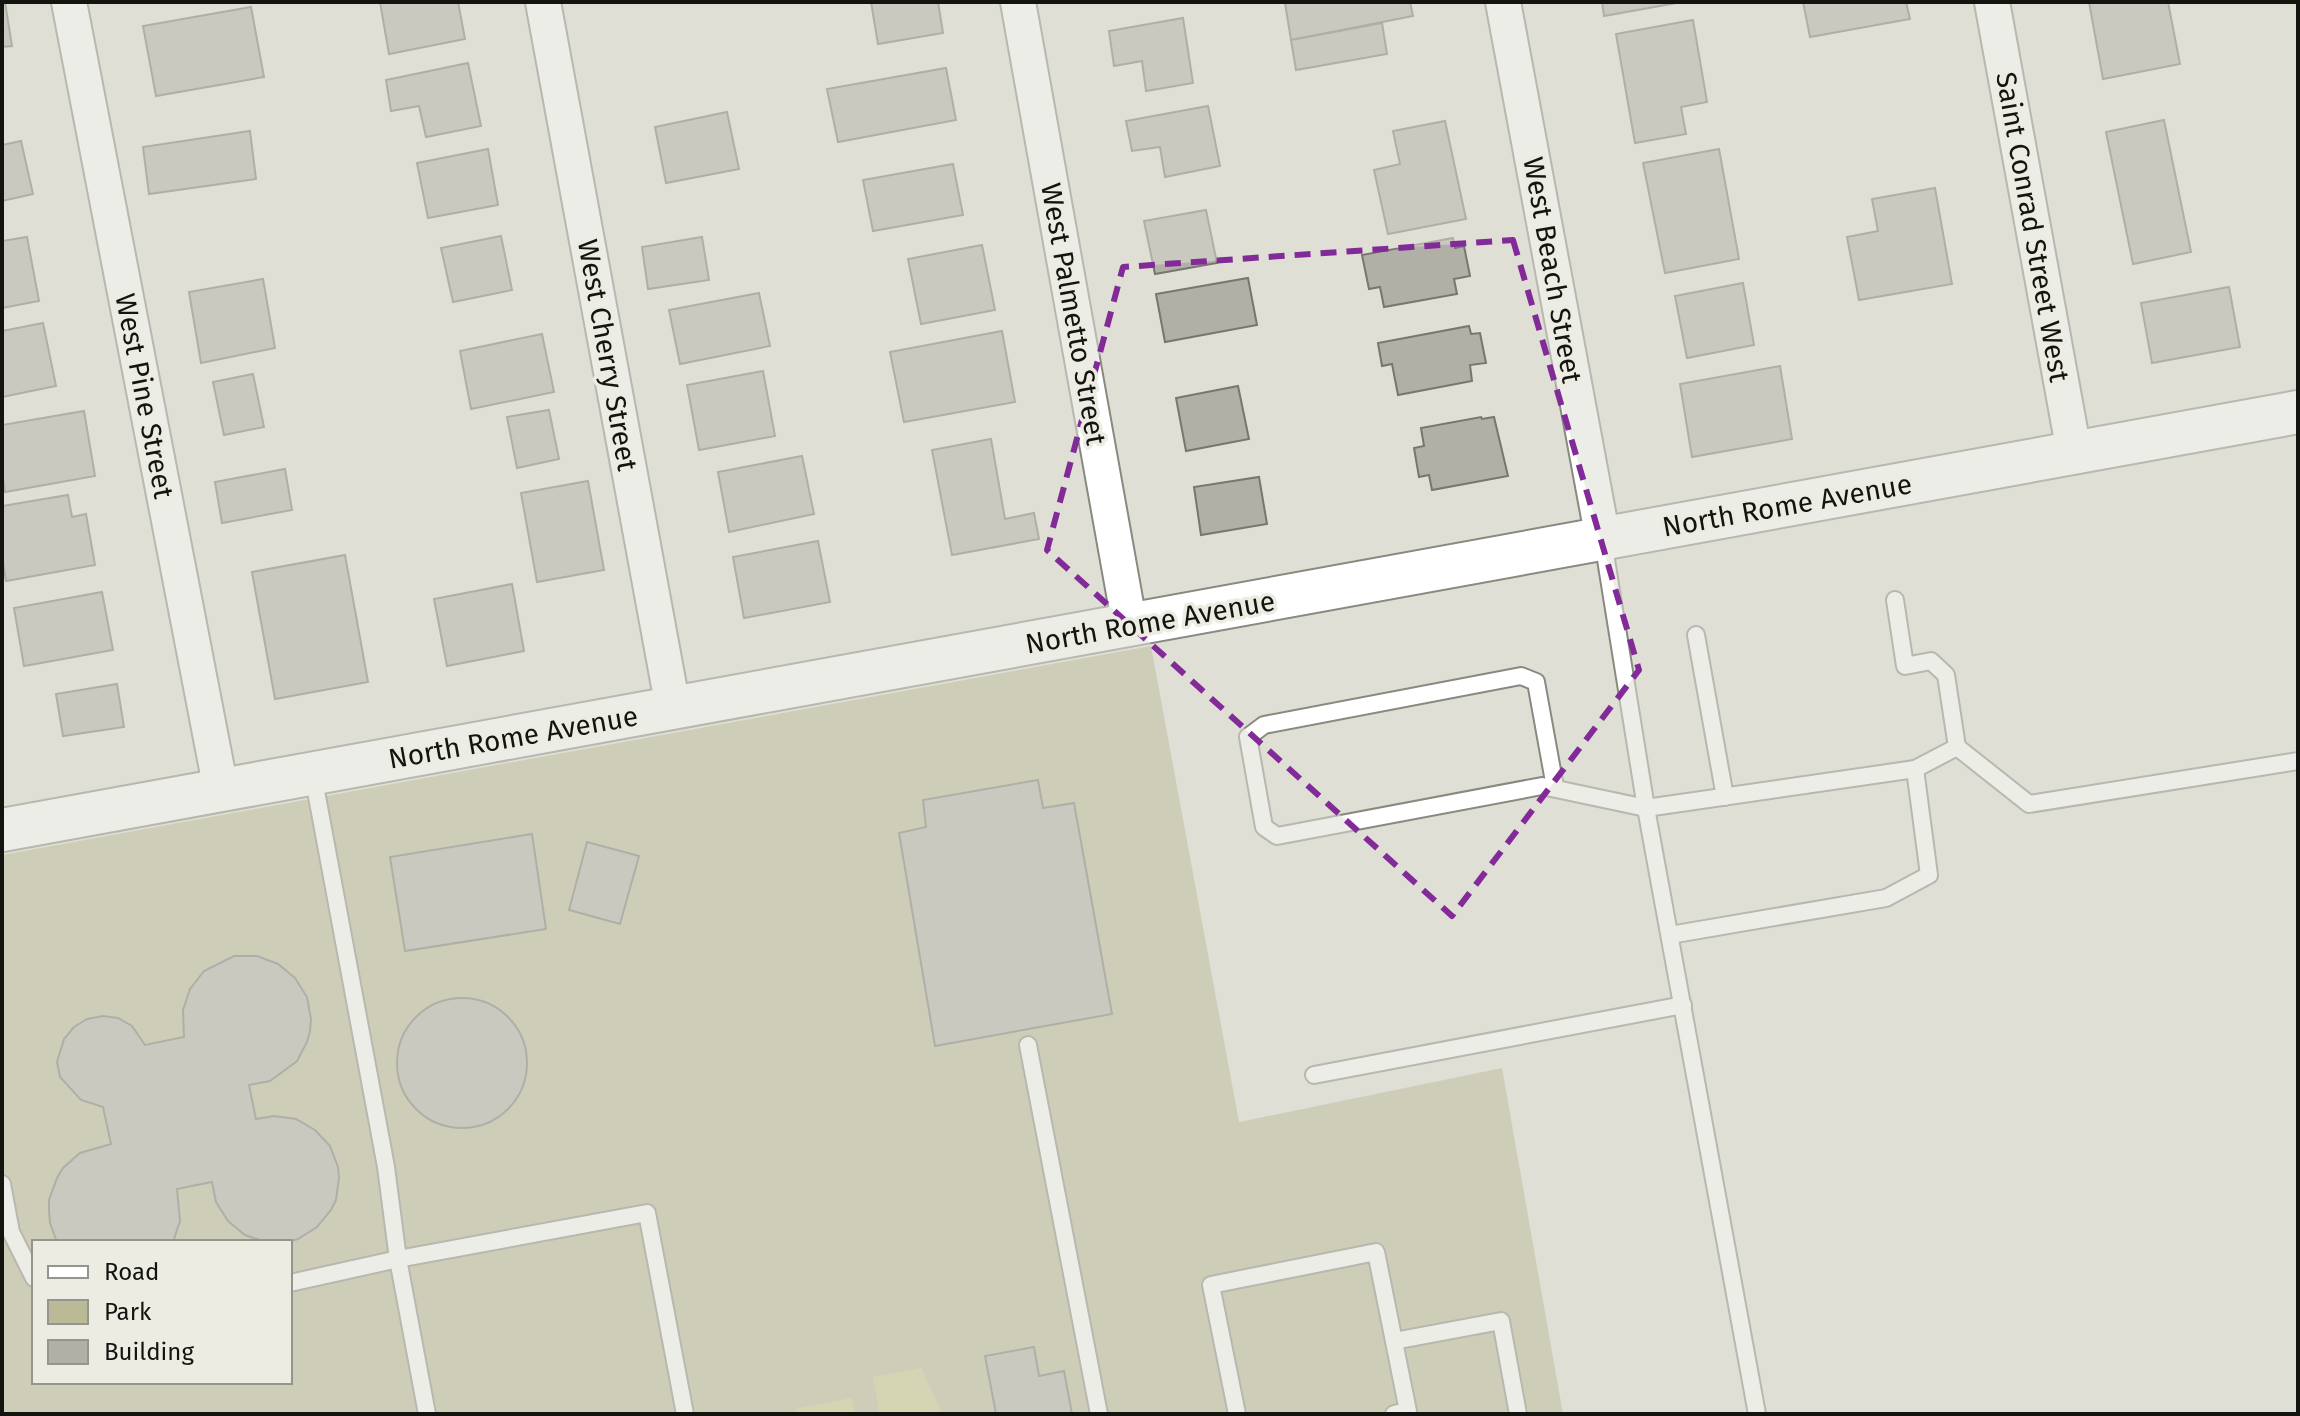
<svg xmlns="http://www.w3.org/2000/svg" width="2300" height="1416" viewBox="0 0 2300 1416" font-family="'Fira Sans',sans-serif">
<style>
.green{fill:#babb96;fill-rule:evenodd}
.water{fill:#cbcb8d}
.building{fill:#b0b0a7;stroke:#77776f;stroke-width:2}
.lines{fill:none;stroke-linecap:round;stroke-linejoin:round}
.service-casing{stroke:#898981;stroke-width:20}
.minor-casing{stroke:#898981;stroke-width:38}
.tertiary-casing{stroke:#898981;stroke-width:46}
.service{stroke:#fff;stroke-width:16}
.minor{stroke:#fff;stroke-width:34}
.tertiary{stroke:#fff;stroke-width:42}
.marked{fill:none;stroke:#822b98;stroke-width:6;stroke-dasharray:16 10;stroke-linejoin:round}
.labels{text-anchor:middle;stroke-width:7;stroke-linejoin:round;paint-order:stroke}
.street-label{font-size:28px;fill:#131310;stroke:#ecece3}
</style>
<rect width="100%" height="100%" fill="#dfdfd6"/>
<path class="green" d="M1151 646 1239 1122 1502 1068 1563 1414H2V855ZM34 1242H290V1382H34Z"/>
<g class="water">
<polygon points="921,1368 942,1414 880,1414 873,1377"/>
<polygon points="852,1398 855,1414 797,1414 796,1409"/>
</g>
<g class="building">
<polygon points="2,2 5,2 12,46 2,47"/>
<polygon points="380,2 458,2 465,39 389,54"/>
<polygon points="871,2 938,2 943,33 878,44"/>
<polygon points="1410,2 1413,16 1291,40 1285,3"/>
<polygon points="1602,2 1682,2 1604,16"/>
<polygon points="1803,2 1906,2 1910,19 1810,37"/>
<polygon points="2089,2 2168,2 2180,64 2103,79"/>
<polygon points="251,7 264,77 156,96 143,26"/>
<polygon points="1183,18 1193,83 1146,91 1142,61 1114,66 1109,31"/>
<polygon points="1693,20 1707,102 1681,107 1686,134 1635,143 1616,34"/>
<polygon points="1382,23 1387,54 1296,70 1291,40"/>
<polygon points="468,63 481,126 426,137 419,106 391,111 386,80"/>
<polygon points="946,68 956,120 838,142 827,89"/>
<polygon points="1208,106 1220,166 1165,177 1160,147 1132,151 1126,121"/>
<polygon points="727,112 739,169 666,183 655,127"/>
<polygon points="2164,120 2191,252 2133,264 2106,132"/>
<polygon points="1445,121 1466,219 1388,234 1374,170 1400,164 1393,131"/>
<polygon points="250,131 256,179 149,194 143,147"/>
<polygon points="21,141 33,194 2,201 2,145"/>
<polygon points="488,149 498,205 428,218 417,163"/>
<polygon points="1719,149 1739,259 1665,273 1643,163"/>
<polygon points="953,164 963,215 873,231 863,180"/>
<polygon points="1935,188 1952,284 1859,300 1847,237 1878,231 1872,199"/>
<polygon points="1206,210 1217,263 1155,274 1144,221"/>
<polygon points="501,236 512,290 453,302 441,248"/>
<polygon points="27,237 39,301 2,308 2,241"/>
<polygon points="702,237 709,280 648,289 642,247"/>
<polygon points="1453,238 1455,248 1464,246 1470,276 1454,279 1457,294 1384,307 1380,287 1369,289 1362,255"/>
<polygon points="982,245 995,310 921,324 908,259"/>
<polygon points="1248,278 1257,325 1165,342 1156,294"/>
<polygon points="263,279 275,348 201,363 189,292"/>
<polygon points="1743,283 1754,345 1687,358 1675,296"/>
<polygon points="2229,287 2240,347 2152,363 2141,303"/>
<polygon points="759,293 770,346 680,364 669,310"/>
<polygon points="43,323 56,386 2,397 2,331"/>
<polygon points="1469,326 1471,334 1480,333 1486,363 1470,365 1472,381 1398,395 1392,364 1382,366 1378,343"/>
<polygon points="1002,331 1015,402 904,422 890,352"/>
<polygon points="542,334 554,392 471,409 460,351"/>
<polygon points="1780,366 1792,439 1692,457 1680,384"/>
<polygon points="763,371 775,436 699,450 687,385"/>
<polygon points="253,374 264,427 224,435 213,382"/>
<polygon points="1238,386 1249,439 1186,451 1176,398"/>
<polygon points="549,410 559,459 517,468 507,417"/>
<polygon points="84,411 95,476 5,492 2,473 2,425"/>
<polygon points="1481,417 1482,419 1494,417 1508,476 1432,490 1429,475 1419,477 1414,448 1424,446 1421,428"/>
<polygon points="991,439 1005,519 1034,513 1039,539 952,555 932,450"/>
<polygon points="802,456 814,514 729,532 718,472"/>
<polygon points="285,469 292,510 222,523 215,482"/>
<polygon points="1259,477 1267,524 1201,535 1194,487"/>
<polygon points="588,481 604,570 537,582 521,493"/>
<polygon points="68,495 72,517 86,514 95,565 6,581 2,557 2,506"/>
<polygon points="818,541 830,602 744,618 733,557"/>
<polygon points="345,555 368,682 275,699 252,572"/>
<polygon points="512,584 524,651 447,666 434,599"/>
<polygon points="102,592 113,650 24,666 14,608"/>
<polygon points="117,684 124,727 63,736 56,694"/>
<polygon points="1038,780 1043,808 1074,803 1112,1014 935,1046 899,833 926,827 923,800"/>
<polygon points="532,834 546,929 405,951 390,857"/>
<polygon points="587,842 639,856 620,924 569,910"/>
<polygon points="234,956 257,956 278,964 295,978 307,997 311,1019 310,1031 307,1042 297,1061 270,1081 249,1085 256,1119 274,1116 296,1119 315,1130 330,1146 338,1167 339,1178 336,1200 331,1210 317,1227 298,1239 288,1242 265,1242 245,1235 228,1221 216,1202 212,1182 177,1189 180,1221 173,1242 57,1242 50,1223 49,1211 49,1200 57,1178 63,1168 80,1153 111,1144 103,1107 81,1100 60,1077 57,1062 64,1039 74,1027 87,1019 103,1016 118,1018 132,1026 145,1045 184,1037 183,1010 190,989 204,971"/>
<circle cx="462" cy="1063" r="65"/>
<polygon points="1034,1347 1039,1376 1064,1371 1072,1414 996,1414 985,1356"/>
</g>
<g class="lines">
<g class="service-casing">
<g id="service">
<polyline points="1603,541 1646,808 1757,1414"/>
<polyline points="1696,635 1725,797"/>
<polyline points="1957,747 2029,804 2298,761"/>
<polyline points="1555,787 1536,682 1521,676 1264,725 1248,737 1264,827 1277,836 1542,786 1646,808 1915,769 1957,747 1946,675 1931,661 1905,666 1895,600"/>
<polyline points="1670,935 1886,898 1929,875 1915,769"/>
<polyline points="1028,1045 1099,1414"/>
<polyline points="1314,1075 1683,1005"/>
<polyline points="2,1184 11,1232 34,1278"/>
<polyline points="290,1283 398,1259 386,1167 313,775"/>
<polyline points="1394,1341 1501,1321 1518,1414"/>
<polyline points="427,1414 398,1259 647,1213 685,1414"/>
<polyline points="1237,1414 1211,1285 1376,1252 1408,1411 1394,1414"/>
</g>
</g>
<g class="minor-casing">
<g id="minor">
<polyline points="69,2 221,790"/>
<polyline points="543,2 673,708"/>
<polyline points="1018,2 1130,627"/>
<polyline points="1503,2 1603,539"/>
<polyline points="1992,2 2074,452"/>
</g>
</g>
<g class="tertiary-casing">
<polyline id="tertiary" points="2,830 2298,412"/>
</g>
<use href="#service" class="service"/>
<use href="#minor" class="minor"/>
<use href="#tertiary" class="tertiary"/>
</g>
<path d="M0 0H2300V1416H0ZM1513 240 1639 670 1452 916 1047 550 1123 267Z" fill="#dfdfd6" fill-opacity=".55" fill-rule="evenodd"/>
<path class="marked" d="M1513 240 1639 670 1452 916 1047 550 1123 267Z"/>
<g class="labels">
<g class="street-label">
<text transform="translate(2033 227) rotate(80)" y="10">Saint Conrad Street West</text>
<text transform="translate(1553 270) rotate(80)" y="10">West Beach Street</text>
<text transform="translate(1074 314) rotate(80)" y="10">West Palmetto Street</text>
<text transform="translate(608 355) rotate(80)" y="10">West Cherry Street</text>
<text transform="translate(145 396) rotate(79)" y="10">West Pine Street</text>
<text transform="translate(1787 505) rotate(-10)" y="10">North Rome Avenue</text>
<text transform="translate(1150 622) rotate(-10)" y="10">North Rome Avenue</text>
<text transform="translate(513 737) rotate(-10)" y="10">North Rome Avenue</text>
</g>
</g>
<rect width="2300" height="1416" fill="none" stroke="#131310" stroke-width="8"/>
<rect x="32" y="1240" width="260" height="144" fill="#ecece3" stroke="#95958f" stroke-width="2"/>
<rect x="48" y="1266" width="40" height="12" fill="#ffffff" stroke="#95958f" stroke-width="2"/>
<text x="104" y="1280" font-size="24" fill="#131310">Road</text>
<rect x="48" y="1300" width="40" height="24" fill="#babb96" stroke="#95958f" stroke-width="2"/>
<text x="104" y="1320" font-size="24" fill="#131310">Park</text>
<rect x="48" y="1340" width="40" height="24" fill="#b0b0a7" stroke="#95958f" stroke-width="2"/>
<text x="104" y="1360" font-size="24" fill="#131310">Building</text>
</svg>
